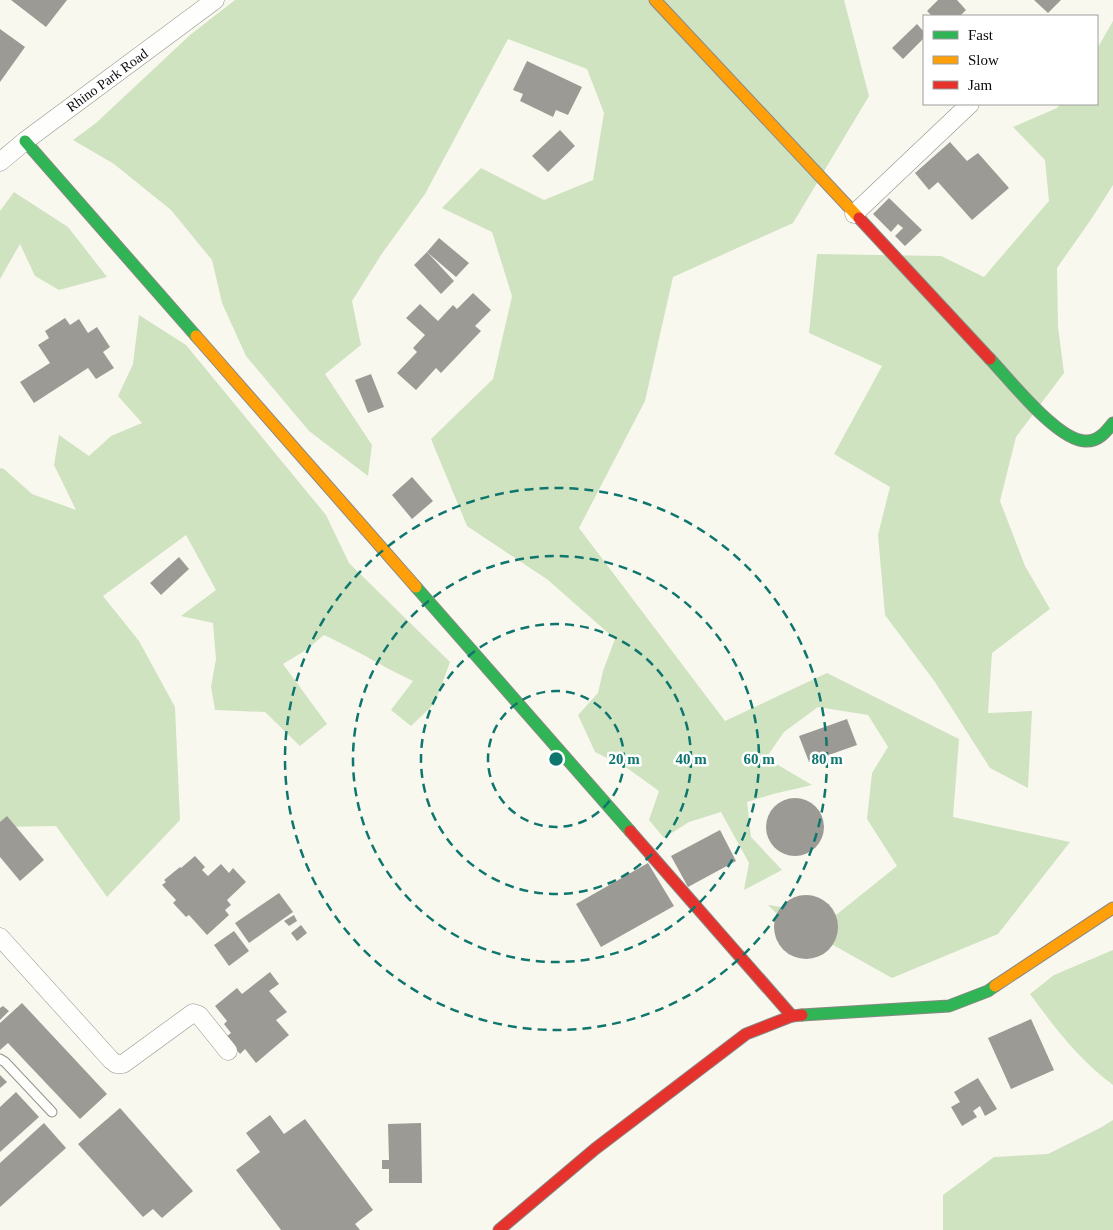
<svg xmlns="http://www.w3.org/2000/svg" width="1113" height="1230" viewBox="0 0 1113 1230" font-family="'Times New Roman',serif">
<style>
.forest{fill:#cfe3c0}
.building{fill:#9c9a95}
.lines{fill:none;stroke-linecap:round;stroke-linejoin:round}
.lane-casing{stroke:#92928e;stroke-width:11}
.street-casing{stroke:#92928e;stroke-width:19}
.fast-casing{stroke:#898884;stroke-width:13}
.slow-casing{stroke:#898884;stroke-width:13}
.jam-casing{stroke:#898884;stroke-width:13}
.lane{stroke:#fefefd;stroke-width:9}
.street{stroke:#fefefd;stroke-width:18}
.fast{stroke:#30b455;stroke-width:11}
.slow{stroke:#ff9f0a;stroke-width:11}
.jam{stroke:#e5322d;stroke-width:11}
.ring{fill:none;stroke:#0f766e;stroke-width:2.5;stroke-dasharray:9 6}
.labels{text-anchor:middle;stroke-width:5;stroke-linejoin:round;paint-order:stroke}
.street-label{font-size:14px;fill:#0b0b0b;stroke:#fff}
.centre{fill:#0f766e;stroke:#fff;stroke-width:2.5}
.ring-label{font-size:15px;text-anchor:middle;font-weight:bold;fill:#0f766e;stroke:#fff;stroke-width:5;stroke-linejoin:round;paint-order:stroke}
</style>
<rect width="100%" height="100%" fill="#f9f8ef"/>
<g class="forest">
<polygon points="235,0 844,0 869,96 793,223 673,277 645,401 579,528 725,721 827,673 959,739 953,817 1070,842 998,934 892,978 776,913 768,905 836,915 897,866 867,819 872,773 888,747 868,715 818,707 784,732 766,758 812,785 773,794 747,802 751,837 782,870 744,890 749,863 721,812 689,822 664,838 649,820 659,791 627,768 595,752 578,715 598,693 603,671 615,639 548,580 467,526 431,439 493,379 512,296 492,232 442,208 481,168 544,200 593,180 604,113 587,69 508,39 425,194 381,255 352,301 361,345 325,374 372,445 368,476 309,431 246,356 222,303 212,260 171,210 114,164 73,140 96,123 190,35"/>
<polygon points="1113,21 1113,185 1092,218 1057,268 1058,327 1064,373 1016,437 1000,501 1025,566 1050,609 992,653 988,713 1032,711 1028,788 990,768 935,682 885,615 878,535 890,487 834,454 882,366 809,333 817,254 941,256 984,277 1049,201 1045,160 1013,127 1057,108 1060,104 1097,104 1097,49"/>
<polygon points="14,192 68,227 107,277 59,290 35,276 20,244 0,279 0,211"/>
<path d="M139 315 186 345 326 515 349 563 450 662 435 703 411 726 391 710 413 681C383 667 355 649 324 635L306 650 283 664 327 724 300 746 265 712 215 710 211 687 216 659 213 623 181 616 216 590 186 535 103 596 139 641 175 707 180 820 107 897 56 826 0 827V468L4 469 32 494 76 510 54 465 59 435 89 456 111 436 142 423 118 396 133 364Z"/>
<path d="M1113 950V1085C1079 1060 1055 1028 1030 994L1054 975Z"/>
<polygon points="1113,1120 1113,1230 943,1230 943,1195 994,1157 1048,1154 1100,1128"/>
</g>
<g class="building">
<polygon points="11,0 67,0 46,27"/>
<polygon points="938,0 957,0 966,10 960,16 932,16 927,11"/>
<polygon points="1034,0 1061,0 1048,13"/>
<polygon points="917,24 924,32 924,38 903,59 892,48"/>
<polygon points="0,29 25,47 0,82"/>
<polygon points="527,61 582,87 568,115 556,110 553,117 520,101 523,94 513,90"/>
<polygon points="560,130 575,146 548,172 532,156"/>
<polygon points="950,142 967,161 978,153 1009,188 972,220 938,182 929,190 915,173"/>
<polygon points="889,198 922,230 905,246 895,236 903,228 898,224 891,232 873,214"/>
<polygon points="439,238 469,263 456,277 427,252"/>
<polygon points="427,252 454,281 441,294 414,265"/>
<polygon points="473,293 491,310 475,326 481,331 441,373 436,368 416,390 397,373 417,352 413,348 425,335 406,318 420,304 438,321 453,305 457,309"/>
<polygon points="65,318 70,325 79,319 88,333 97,327 110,347 103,352 114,368 96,379 88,368 34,403 20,382 50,363 38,345 49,338 45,331"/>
<polygon points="371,374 384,407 368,413 355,380"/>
<polygon points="412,477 433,501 412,519 392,495"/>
<polygon points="179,557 189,569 161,595 150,583"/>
<polygon points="847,719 857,745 809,762 799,736"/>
<circle cx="795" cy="827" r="29"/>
<polygon points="7,816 44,860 20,881 0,857 0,822"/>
<polygon points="720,830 736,861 688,887 671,856"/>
<polygon points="195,856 205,867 202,870 208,876 221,864 229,873 233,868 246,882 227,900 231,905 225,910 229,915 207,935 189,915 186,917 173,903 176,900 162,885 166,882 164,880 180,867 181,868"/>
<polygon points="648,863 674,906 601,947 576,904"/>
<polygon points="279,893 293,912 249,943 235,923"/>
<circle cx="806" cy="927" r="32"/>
<polygon points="294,915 297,921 289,926 284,921"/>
<polygon points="301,925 307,933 297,941 291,933"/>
<polygon points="234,931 249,951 229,966 214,945"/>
<polygon points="270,972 279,984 269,991 287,1012 276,1020 289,1035 256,1063 245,1049 240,1054 226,1037 231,1033 224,1024 227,1021 215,1006 237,988 242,994"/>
<polygon points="22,1003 107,1094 80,1119 8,1043 0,1050 0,1023"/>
<polygon points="3,1006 9,1011 0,1020 0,1008"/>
<polygon points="1031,1019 1054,1070 1011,1089 988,1038"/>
<polygon points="0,1075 7,1082 0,1088"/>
<polygon points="978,1078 997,1109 985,1116 980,1106 973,1111 977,1117 962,1126 951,1107 960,1102 954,1092"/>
<polygon points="16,1092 39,1117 0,1152 0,1107"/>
<polygon points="120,1108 193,1191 162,1218 153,1209 143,1217 78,1144"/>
<polygon points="270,1115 284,1134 305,1119 373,1210 355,1224 360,1230 281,1230 236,1170 260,1152 246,1133"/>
<polygon points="44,1123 66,1148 0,1207 0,1163"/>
<polygon points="421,1123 422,1183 389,1183 389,1169 382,1169 382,1160 389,1160 388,1124"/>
</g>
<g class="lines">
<g class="lane-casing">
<polyline id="lane" points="0,1059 5,1062 52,1112"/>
</g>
<g class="street-casing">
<g id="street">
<polyline points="0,162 25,141 215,0"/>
<polyline points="854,214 970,104"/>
<polyline points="0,937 111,1060 116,1064 123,1064 193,1013 199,1015 228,1051"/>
</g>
</g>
<g class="fast-casing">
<g id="fast">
<polyline points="25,141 196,336"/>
<path d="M990 359C1010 380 1057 440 1085 441 1098 442 1106 432 1113 423"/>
<polyline points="416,587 630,831"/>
<polyline points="802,1015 949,1006 988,991 995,986"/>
</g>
</g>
<g class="slow-casing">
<g id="slow">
<polyline points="655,0 859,218"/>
<polyline points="196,336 416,587"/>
<polyline points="995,986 1113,908"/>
</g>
</g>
<g class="jam-casing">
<g id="jam">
<polyline points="859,218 990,359"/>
<polyline points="630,831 792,1016"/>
<polyline points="499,1230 595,1149 746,1034 792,1016 802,1015"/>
</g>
</g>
<use href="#lane" class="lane"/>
<use href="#street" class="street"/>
<use href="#fast" class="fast"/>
<use href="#slow" class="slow"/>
<use href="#jam" class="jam"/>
</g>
<g class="ring">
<circle cx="556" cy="759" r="68"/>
<circle cx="556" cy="759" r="135"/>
<circle cx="556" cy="759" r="203"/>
<circle cx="556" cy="759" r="271"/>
</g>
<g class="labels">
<g class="street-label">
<text transform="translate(107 80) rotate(-36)" y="5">Rhino Park Road</text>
</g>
</g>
<circle cx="556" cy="759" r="8" class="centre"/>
<g class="ring-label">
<text x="624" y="764">20 m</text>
<text x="691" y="764">40 m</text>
<text x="759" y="764">60 m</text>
<text x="827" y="764">80 m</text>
</g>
<rect x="923" y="15" width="175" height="90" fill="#ffffff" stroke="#9d9d9d"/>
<rect x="933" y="31" width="25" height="8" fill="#30b455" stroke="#9d9d9d"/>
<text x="968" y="40" font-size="15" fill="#0b0b0b">Fast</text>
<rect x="933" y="56" width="25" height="8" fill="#ff9f0a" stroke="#9d9d9d"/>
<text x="968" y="65" font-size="15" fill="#0b0b0b">Slow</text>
<rect x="933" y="81" width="25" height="8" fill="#e5322d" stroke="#9d9d9d"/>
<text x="968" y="90" font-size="15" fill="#0b0b0b">Jam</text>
</svg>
